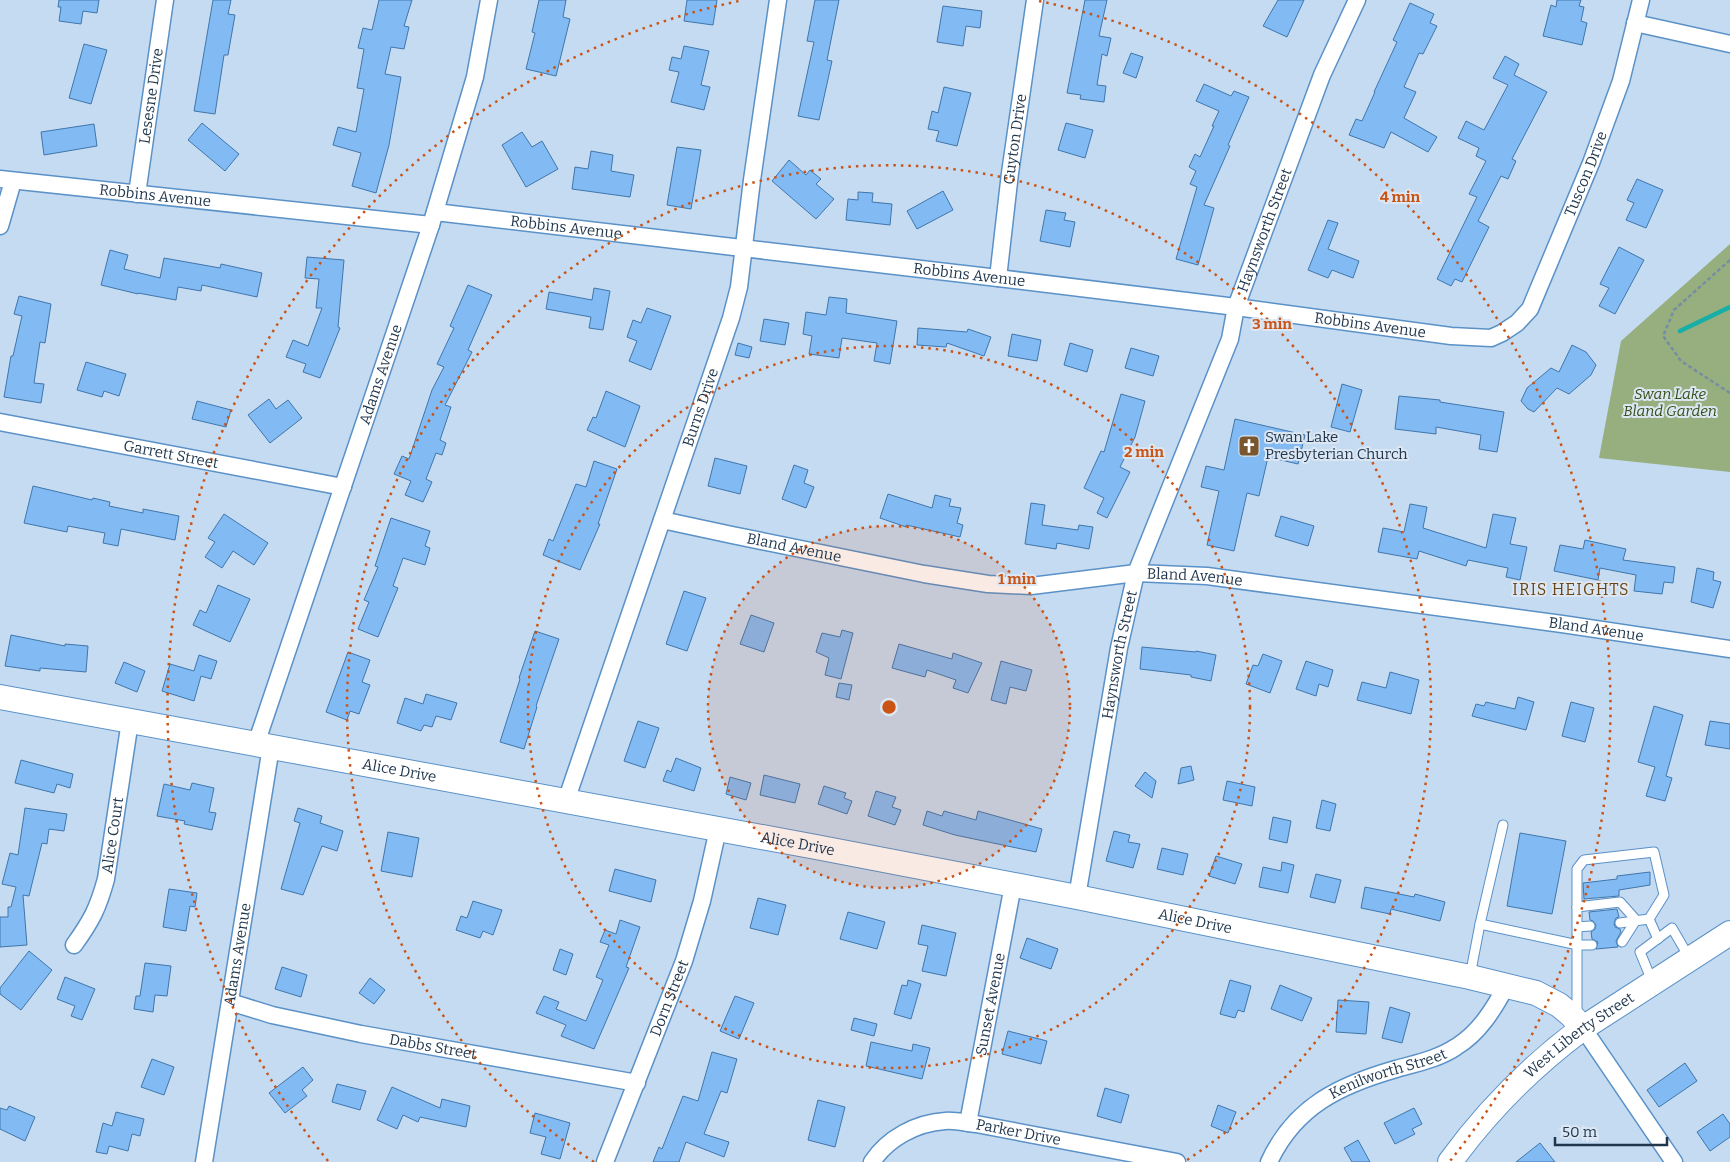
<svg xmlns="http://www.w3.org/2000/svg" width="1730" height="1162" viewBox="0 0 1730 1162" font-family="Bitter,serif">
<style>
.park{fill:#97af7e}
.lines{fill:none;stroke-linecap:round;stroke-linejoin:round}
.stream{stroke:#17aea7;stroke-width:4.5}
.building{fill:#82baf3;stroke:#4076ab}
.lane-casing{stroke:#5a91c7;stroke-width:11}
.street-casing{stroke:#5a91c7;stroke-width:19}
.secondary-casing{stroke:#5a91c7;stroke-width:26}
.path{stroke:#768da4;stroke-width:2.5;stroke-dasharray:4 2.5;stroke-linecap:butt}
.lane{stroke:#fff;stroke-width:9}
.street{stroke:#fff;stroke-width:16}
.secondary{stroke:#fff;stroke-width:24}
.ring{fill:none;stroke:#ca5416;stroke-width:2.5;stroke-dasharray:2.5 5}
.labels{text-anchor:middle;stroke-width:4;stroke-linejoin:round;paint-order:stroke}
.street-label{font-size:15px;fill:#1f364d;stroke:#dce7f3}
.park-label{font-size:15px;font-style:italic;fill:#374f17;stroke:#dce7f3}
.poi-label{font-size:15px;fill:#1f364d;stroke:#dce7f3;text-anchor:start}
.neighbourhood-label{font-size:16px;letter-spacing:1px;fill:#6a4515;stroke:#dce7f3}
.centre{fill:#ca5416;stroke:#dce7f3;stroke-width:2.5}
.ring-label{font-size:15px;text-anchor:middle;font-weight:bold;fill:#ca5416;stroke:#dce7f3;stroke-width:4;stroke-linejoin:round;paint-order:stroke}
</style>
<rect width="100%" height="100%" fill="#c5dbf2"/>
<polygon class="park" points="1730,244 1730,472 1599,458 1621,341"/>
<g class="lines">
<polyline class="stream" points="1680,331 1730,307"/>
</g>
<g class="building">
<polygon points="59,0 99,0 97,13 83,11 81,24 59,21 61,7 58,7"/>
<polygon points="213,0 231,0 228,14 235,15 228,55 224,55 215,114 194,111"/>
<polygon points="379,0 412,0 404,26 409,27 404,49 391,47 385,74 401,77 389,145 376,193 352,186 361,153 333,145 338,127 356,132 364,89 357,88 364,49 358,48 363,28 372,30"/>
<polygon points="539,0 566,0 563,17 570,19 556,76 526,69 535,33 532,32"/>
<polygon points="687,0 717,0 713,25 684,21"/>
<polygon points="815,0 839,0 827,60 832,61 819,120 798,116 814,42 807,41"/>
<polygon points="1085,0 1107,0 1099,36 1111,38 1107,56 1102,54 1097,85 1106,86 1104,102 1080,99 1081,95 1067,93"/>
<polygon points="1278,0 1304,0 1287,37 1263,26"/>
<polygon points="1557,0 1581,0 1579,6 1584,7 1581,21 1587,23 1582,45 1543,36 1551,5 1556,7"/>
<polygon points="1410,3 1434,14 1430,23 1437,26 1423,54 1419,53 1404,87 1416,92 1404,118 1437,137 1428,152 1391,132 1384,148 1349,135 1356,119 1362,121 1375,92 1374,92 1397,42 1393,40"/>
<polygon points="943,6 982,11 980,28 966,26 963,46 937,42"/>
<polygon points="84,44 107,50 91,104 69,98"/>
<polygon points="684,46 709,51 701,85 710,87 704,110 671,102 679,72 669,70 672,57 681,59"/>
<polygon points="1131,53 1143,57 1136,78 1123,73"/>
<polygon points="1505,56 1519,64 1514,75 1547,92 1512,159 1516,161 1508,179 1501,176 1478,221 1489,227 1462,282 1455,279 1451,286 1437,279 1477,197 1469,194 1486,161 1476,156 1479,148 1458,138 1466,121 1484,130 1508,85 1493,78"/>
<polygon points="1204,84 1231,96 1234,91 1249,97 1228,145 1230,146 1204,205 1214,208 1198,265 1176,259 1197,187 1190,184 1196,171 1189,167 1195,154 1200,157 1214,126 1212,126 1219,111 1196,101"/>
<polygon points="944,87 971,93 957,146 936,141 939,131 928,129 932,111 938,113"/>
<polygon points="202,123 239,154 225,171 188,140"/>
<polygon points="1066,123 1093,130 1085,158 1058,150"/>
<polygon points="94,124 97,146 44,155 41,132"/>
<polygon points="522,132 532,147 542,141 558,169 526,187 502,145"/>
<polygon points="677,147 701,150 691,209 667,205"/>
<polygon points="591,151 613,155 611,171 634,175 630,197 572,189 575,167 588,169"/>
<polygon points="789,160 806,175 810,170 821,179 816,184 834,199 816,219 772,181"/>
<polygon points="1637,179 1663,190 1646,228 1626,220 1634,203 1627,200"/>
<polygon points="943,191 953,210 917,229 907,211"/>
<polygon points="858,192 873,193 872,202 892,204 890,225 846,220 848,199 858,200"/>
<polygon points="1046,210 1066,213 1064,220 1075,222 1070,247 1040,241"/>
<polygon points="1328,220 1338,223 1328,249 1359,261 1353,278 1332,270 1328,278 1308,270"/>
<polygon points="1619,247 1644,260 1615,314 1599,306 1609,288 1600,284"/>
<polygon points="110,250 128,255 124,269 160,278 164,258 220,268 221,264 262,273 257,297 202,285 201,291 178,287 176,300 138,293 138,294 101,285"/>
<polygon points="307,257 344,260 338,327 340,328 320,378 303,372 306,364 286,357 293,340 308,346 322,308 316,308 319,279 305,278"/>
<polygon points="468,285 492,295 468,350 472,352 445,405 451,407 440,440 446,443 442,455 436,453 426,479 432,482 423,502 405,495 411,481 394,474 402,456 409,459 432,390 444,367 437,364 454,328 450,326"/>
<polygon points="594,288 610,291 603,330 589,328 591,317 546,309 549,292 592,300"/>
<polygon points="19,296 51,304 45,343 40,342 34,383 44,384 41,403 4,397 11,356 13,356 22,316 14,314"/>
<polygon points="829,297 847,299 846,313 897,321 890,364 874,361 877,343 842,338 839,358 809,354 812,336 803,334 806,312 826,315"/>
<polygon points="647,308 671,316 651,370 629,361 637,341 627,337 633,320 641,323"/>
<polygon points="764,319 789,323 785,345 760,341"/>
<polygon points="918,328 967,332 968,329 991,337 984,356 947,343 946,347 917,345"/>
<polygon points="1012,334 1041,340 1037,361 1008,356"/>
<polygon points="738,343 752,347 749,358 735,355"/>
<polygon points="1070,343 1093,350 1087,372 1064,365"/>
<polygon points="1572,345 1586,352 1596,365 1591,375 1569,394 1557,388 1534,412 1528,409 1521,401 1527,388 1551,368 1559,372"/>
<polygon points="1131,348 1159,356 1153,376 1125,368"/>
<polygon points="86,362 126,374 119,396 104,391 102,397 77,390"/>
<polygon points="1342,384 1362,390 1350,432 1331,427"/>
<polygon points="606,391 640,406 625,447 587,430 593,417 596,418"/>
<polygon points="1121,394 1145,401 1135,437 1120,467 1130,472 1107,518 1097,513 1104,498 1084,488 1101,451 1104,452"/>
<polygon points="1399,396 1440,400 1440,402 1504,412 1497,452 1479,449 1481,435 1436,427 1436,434 1395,429"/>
<polygon points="269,399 276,409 288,400 302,418 270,443 248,415"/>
<polygon points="197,401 231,410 226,427 192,419"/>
<polygon points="1235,419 1305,435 1298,464 1268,457 1259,496 1247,493 1234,551 1207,545 1219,491 1201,487 1206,466 1224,470"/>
<polygon points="715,458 747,466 740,494 708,486"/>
<polygon points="594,461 617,469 598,524 600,524 580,570 543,555 549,539 553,541 576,484 586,487"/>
<polygon points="794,465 808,470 804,483 814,487 806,508 782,499"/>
<polygon points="33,486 92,500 93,498 110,502 109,506 143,513 143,509 179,516 175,540 121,529 118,546 103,543 105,533 68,526 67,532 24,523"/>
<polygon points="888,494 932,508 935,495 951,499 949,506 961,508 957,523 963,525 960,537 906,525 906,527 880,518"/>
<polygon points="1031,503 1045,505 1042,525 1078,530 1079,525 1093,527 1089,549 1057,543 1056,549 1025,544"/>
<polygon points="1410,504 1427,507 1423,528 1486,548 1493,514 1516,518 1510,544 1527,547 1520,580 1506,577 1508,568 1468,560 1466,566 1419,551 1417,559 1378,552 1383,528 1404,532"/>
<polygon points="224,514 268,543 254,565 233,551 222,568 205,557 215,542 208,538"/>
<polygon points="1281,516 1314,526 1308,546 1275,536"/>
<polygon points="391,518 430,531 425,546 430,548 425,565 403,558 393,586 398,588 378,637 358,629 369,602 364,600 378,567 375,566"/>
<polygon points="1585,540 1626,549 1623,560 1675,567 1673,583 1664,582 1662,594 1634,591 1636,575 1600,568 1598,580 1554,571 1560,545 1583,549"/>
<polygon points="1697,568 1714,572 1713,580 1721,582 1713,608 1691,602"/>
<polygon points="218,585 250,599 230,642 193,625 200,610 206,613"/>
<polygon points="684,591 706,598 687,651 666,644"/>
<polygon points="751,615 774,623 764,652 740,644"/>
<polygon points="842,630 853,633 841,679 825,675 829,658 816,652 822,633 840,637"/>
<polygon points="535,631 559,639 536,706 537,707 524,749 500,742 520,679 519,678"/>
<polygon points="11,635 65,646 65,644 88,646 86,672 40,668 40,671 5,666"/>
<polygon points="899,644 952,659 953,653 982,663 968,693 953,688 956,680 927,670 925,677 892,668"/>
<polygon points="1142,647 1196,652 1196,651 1216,655 1211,681 1191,677 1191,675 1140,669"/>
<polygon points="348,652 370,660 362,682 370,685 359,714 350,711 347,720 326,712"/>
<polygon points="1263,654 1282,661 1270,693 1246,684 1253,665 1258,666"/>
<polygon points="199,655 217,661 211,679 201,676 194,701 162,691 170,664 194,671"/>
<polygon points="1001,661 1032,670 1026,691 1010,687 1006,704 991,700"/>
<polygon points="1306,661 1333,670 1328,687 1319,684 1316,696 1296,689"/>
<polygon points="124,662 145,671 137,692 115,683"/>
<polygon points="1390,672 1419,680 1411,714 1357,700 1362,682 1386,688"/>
<polygon points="839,683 852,685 849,700 836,697"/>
<polygon points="426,694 457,703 451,720 436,716 432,727 424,725 421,731 397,723 405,698 423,704"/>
<polygon points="1518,697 1534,702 1526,730 1472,716 1476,704 1484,706 1486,702 1515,709"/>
<polygon points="1571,702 1594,708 1585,742 1562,736"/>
<polygon points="1654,706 1683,715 1666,776 1672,778 1665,801 1646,796 1655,767 1638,762"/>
<polygon points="638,721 659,728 645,768 624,761"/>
<polygon points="1710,721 1730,724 1730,749 1705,745"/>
<polygon points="676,758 701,768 694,791 663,781 667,770 671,772"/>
<polygon points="21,760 73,774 70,788 57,784 54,793 15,783"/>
<polygon points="1191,766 1194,780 1178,784 1181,768"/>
<polygon points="1145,772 1156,781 1152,798 1135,786"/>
<polygon points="764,775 800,784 795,803 760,795"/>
<polygon points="730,777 751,783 746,800 726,794"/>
<polygon points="1227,781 1255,787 1252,806 1223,800"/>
<polygon points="192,783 214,788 209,812 216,813 212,830 184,824 185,821 157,816 164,784 190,790"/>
<polygon points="824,786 846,793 844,798 852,801 847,814 818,804"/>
<polygon points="876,791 896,797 892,807 901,810 895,825 868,816"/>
<polygon points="1322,800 1336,804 1330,831 1316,828"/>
<polygon points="25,808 67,814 64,831 49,829 47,844 42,843 29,896 23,895 27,945 0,947 0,917 8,917 8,907 11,907 16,887 2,884 10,853 18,855"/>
<polygon points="298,808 322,816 320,823 343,831 337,851 322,846 303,895 281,889 300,823 294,821"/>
<polygon points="927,811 942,816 944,811 976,820 978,811 1042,829 1036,852 955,835 923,825"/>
<polygon points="1273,817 1291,821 1287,843 1269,839"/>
<polygon points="1114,831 1130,835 1128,842 1140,844 1133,868 1106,861"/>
<polygon points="388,832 419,838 412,877 381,871"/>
<polygon points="1520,833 1566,841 1552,914 1507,906"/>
<polygon points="1162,848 1188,854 1183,875 1157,869"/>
<polygon points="1216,856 1242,864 1235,884 1209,876"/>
<polygon points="1282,862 1294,865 1288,893 1259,887 1263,867 1281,871"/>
<polygon points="615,869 656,880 651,902 609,891"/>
<polygon points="1650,872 1650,885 1619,890 1619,896 1584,899 1583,883 1617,879 1617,876"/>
<polygon points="1316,874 1341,880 1335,903 1310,897"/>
<polygon points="1365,887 1414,897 1415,894 1445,902 1440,921 1391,909 1390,914 1361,908"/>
<polygon points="169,889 197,893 195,907 190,906 186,931 163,927"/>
<polygon points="758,898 786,905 778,935 750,928"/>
<polygon points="473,901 502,910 493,935 483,931 480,938 456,930 461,916 467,918"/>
<polygon points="1617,909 1619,917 1616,918 1614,923 1615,927 1620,929 1621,932 1616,941 1618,947 1596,949 1598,942 1592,939 1591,932 1595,929 1596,925 1593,921 1590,920 1589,912"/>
<polygon points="848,912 885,922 877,949 840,939"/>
<polygon points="620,920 640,927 626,967 629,968 594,1049 561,1036 566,1025 536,1013 544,996 559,1002 556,1009 586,1021 603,980 596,977 609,945 600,942 605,930 616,934"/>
<polygon points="922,925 956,933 946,976 922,971 928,946 918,944"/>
<polygon points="1027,938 1058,949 1051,969 1020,958"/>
<polygon points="560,949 573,954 566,975 553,970"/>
<polygon points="29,951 52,970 21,1010 0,994 0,988"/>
<polygon points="145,963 171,966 167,996 155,995 153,1012 134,1009 136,996 140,996"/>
<polygon points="282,967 307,975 301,997 275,989"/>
<polygon points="65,977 95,989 82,1020 71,1016 75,1006 57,999"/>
<polygon points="370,978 385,990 374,1004 359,993"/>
<polygon points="908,980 921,984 911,1019 894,1014 902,985 907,986"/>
<polygon points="1230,980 1251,986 1244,1012 1238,1010 1235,1018 1220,1014"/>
<polygon points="1280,985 1312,998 1302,1021 1271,1009"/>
<polygon points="735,996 754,1003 739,1039 720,1031"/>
<polygon points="1338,1000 1369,1002 1366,1034 1336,1032"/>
<polygon points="1390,1007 1410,1013 1402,1043 1382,1038"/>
<polygon points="854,1018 877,1024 874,1036 851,1030"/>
<polygon points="1008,1031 1047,1041 1041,1064 1002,1054"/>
<polygon points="871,1042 912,1051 913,1044 930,1048 922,1079 866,1066"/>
<polygon points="712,1052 737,1059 727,1093 721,1091 704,1134 729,1142 724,1157 686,1142 679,1162 653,1162 659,1147 662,1149 683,1096 698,1101"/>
<polygon points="152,1059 174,1067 164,1095 141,1087"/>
<polygon points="1685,1063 1697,1081 1659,1107 1647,1090"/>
<polygon points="303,1067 313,1080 302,1090 307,1096 285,1113 269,1093"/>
<polygon points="337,1084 366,1091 360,1110 332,1102"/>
<polygon points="392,1087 440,1108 442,1099 470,1106 466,1127 420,1117 418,1122 403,1115 397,1129 377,1120"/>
<polygon points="1105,1088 1129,1095 1121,1123 1097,1116"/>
<polygon points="818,1100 845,1107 835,1147 808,1140"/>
<polygon points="1218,1105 1236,1112 1228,1133 1211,1126"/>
<polygon points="9,1106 35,1117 25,1141 0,1129 0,1108 7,1110"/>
<polygon points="1414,1108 1422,1124 1412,1129 1415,1134 1395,1144 1384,1123"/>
<polygon points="116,1112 144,1119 140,1136 132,1134 128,1151 109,1146 107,1154 96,1152 103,1123 112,1126"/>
<polygon points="535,1113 570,1123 560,1159 541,1154 546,1137 530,1133"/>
<polygon points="1723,1114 1730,1124 1730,1137 1710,1151 1697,1132"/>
<polygon points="1358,1140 1370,1162 1352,1162 1344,1148"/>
<polygon points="1540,1143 1555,1162 1516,1162"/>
</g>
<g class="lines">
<g class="lane-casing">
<g id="lane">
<polyline points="1577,907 1620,902 1636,920"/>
<polyline points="1620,923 1649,919 1658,939"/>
<polyline points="1480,924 1503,825"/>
<polyline points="1578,927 1590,926"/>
<polyline points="1622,942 1636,920"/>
<polyline points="1470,976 1480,924 1578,945 1592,945"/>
<polyline points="1652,981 1640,952 1672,928 1690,959"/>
<polyline points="1577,1016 1577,869 1584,860 1654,852 1664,895 1649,919"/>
</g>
</g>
<g class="street-casing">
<g id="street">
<polyline points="1635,23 1730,44"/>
<path id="s1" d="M0 179 431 225"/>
<path id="s2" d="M137 194 165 0"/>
<path id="s3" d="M435 212 998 278 1236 307 1451 336 1491 338 1502 333 1517 323 1530 309 1591 163 1621 81 1641 0"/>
<polyline points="0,226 13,181"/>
<path id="s4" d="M998 278 1010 173 1035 0"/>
<path id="s5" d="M0 422 343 487"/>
<path id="s6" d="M662 520 732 535 924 574 988 584 1031 586 1136 573 1207 576 1562 624 1730 649"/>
<path id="s7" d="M256 744 431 225 475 77 489 0"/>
<path id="s8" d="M566 801 731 318 739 287 752 180 778 0"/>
<path id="s9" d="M1077 897 1119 648 1136 573 1230 339 1236 307 1322 75 1357 0"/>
<path id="s10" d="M74 945C92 920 98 908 106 879L130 721"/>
<path id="s11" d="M230 1002 272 1015 361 1034 637 1083"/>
<polyline points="1583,1028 1674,1162"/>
<path id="s12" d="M968 1123 1013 885"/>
<path id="s13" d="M204 1162 271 747"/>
<path id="s14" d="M605 1162 684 961 702 901 718 829"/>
<path id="s15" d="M872 1162C888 1138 916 1123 945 1121 955 1120 966 1123 976 1124L1177 1162"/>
<path id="s16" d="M1269 1162C1295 1106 1340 1085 1396 1069 1417 1063 1438 1059 1456 1047 1479 1033 1494 1009 1506 986"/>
</g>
</g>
<g class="secondary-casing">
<g id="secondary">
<path id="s17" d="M0 697 816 847 1077 897 1470 977 1536 993 1559 1005 1571 1015 1583 1028"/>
<path id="s18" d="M1450 1162C1487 1111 1533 1065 1583 1028L1730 933"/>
</g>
</g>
<polyline class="path" points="1730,260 1674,310 1663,336 1681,361 1730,393"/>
<use href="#lane" class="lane"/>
<use href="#street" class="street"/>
<use href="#secondary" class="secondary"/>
</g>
<circle cx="889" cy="707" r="181" fill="#ca5416" fill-opacity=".12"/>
<g class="ring">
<circle cx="889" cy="707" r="181"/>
<circle cx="889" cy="707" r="361"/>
<path d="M594 1162A542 542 0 1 1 1184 1162"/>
<path d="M328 1161A722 722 0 0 1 739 1M1039 1A722 722 0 0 1 1450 1161"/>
</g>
<defs>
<g id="church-square" transform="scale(1.125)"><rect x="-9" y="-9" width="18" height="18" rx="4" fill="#79572e" stroke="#dce7f3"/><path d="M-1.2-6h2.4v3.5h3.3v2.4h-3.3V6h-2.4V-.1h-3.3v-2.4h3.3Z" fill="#fff"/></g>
</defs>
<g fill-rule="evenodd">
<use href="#church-square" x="1249" y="446"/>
</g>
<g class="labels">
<g class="street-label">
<text dy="5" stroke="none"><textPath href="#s2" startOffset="99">Lesesne Drive</textPath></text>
<text dy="5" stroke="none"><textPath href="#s4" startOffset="140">Guyton Drive</textPath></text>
<text dy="5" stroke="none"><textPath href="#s3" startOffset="1259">Tuscon Drive</textPath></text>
<text dy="5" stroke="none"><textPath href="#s1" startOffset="156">Robbins Avenue</textPath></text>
<text dy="5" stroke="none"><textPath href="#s3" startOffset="132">Robbins Avenue</textPath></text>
<text dy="5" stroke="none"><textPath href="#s9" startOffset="696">Haynsworth Street</textPath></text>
<text dy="5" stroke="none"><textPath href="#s3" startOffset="538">Robbins Avenue</textPath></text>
<text dy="5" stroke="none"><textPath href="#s3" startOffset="942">Robbins Avenue</textPath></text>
<text dy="5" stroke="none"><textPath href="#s7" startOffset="390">Adams Avenue</textPath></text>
<text dy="5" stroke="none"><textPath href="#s8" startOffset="416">Burns Drive</textPath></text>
<text dy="5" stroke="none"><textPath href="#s5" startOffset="174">Garrett Street</textPath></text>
<text dy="5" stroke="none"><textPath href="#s6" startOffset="135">Bland Avenue</textPath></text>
<text dy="5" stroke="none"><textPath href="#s6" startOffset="540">Bland Avenue</textPath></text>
<text dy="5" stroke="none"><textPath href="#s6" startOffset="945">Bland Avenue</textPath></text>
<text dy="5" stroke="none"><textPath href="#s9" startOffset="246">Haynsworth Street</textPath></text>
<text dy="5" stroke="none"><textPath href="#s17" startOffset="406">Alice Drive</textPath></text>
<text dy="5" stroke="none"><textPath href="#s10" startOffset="118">Alice Court</textPath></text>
<text dy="5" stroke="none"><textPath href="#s17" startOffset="811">Alice Drive</textPath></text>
<text dy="5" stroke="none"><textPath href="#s17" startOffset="1216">Alice Drive</textPath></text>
<text dy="5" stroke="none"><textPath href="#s13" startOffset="210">Adams Avenue</textPath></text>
<text dy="5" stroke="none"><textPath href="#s14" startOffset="176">Dorn Street</textPath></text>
<text dy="5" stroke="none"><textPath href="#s12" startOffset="121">Sunset Avenue</textPath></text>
<text dy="5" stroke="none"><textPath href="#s18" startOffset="182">West Liberty Street</textPath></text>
<text dy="5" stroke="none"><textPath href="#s11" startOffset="208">Dabbs Street</textPath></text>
<text dy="5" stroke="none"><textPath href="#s16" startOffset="154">Kenilworth Street</textPath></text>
<text dy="5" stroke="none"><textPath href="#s15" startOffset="161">Parker Drive</textPath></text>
</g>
<g class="park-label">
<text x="1670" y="399">Swan Lake<tspan x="1670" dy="17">Bland Garden</tspan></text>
</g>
<g class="poi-label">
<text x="1265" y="442">Swan Lake<tspan x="1265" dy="17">Presbyterian Church</tspan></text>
</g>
<g class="neighbourhood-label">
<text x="1571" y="595">IRIS HEIGHTS</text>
</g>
</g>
<circle cx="889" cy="707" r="8" class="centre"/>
<g class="ring-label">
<text x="1400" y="202">4 min</text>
<text x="1272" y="329">3 min</text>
<text x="1144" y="457">2 min</text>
<text x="1017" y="584">1 min</text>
</g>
<path d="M1555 1137v8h112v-8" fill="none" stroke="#1f364d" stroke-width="2.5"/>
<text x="1562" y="1137" font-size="15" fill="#1f364d" stroke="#dce7f3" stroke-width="4" paint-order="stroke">50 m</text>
</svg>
